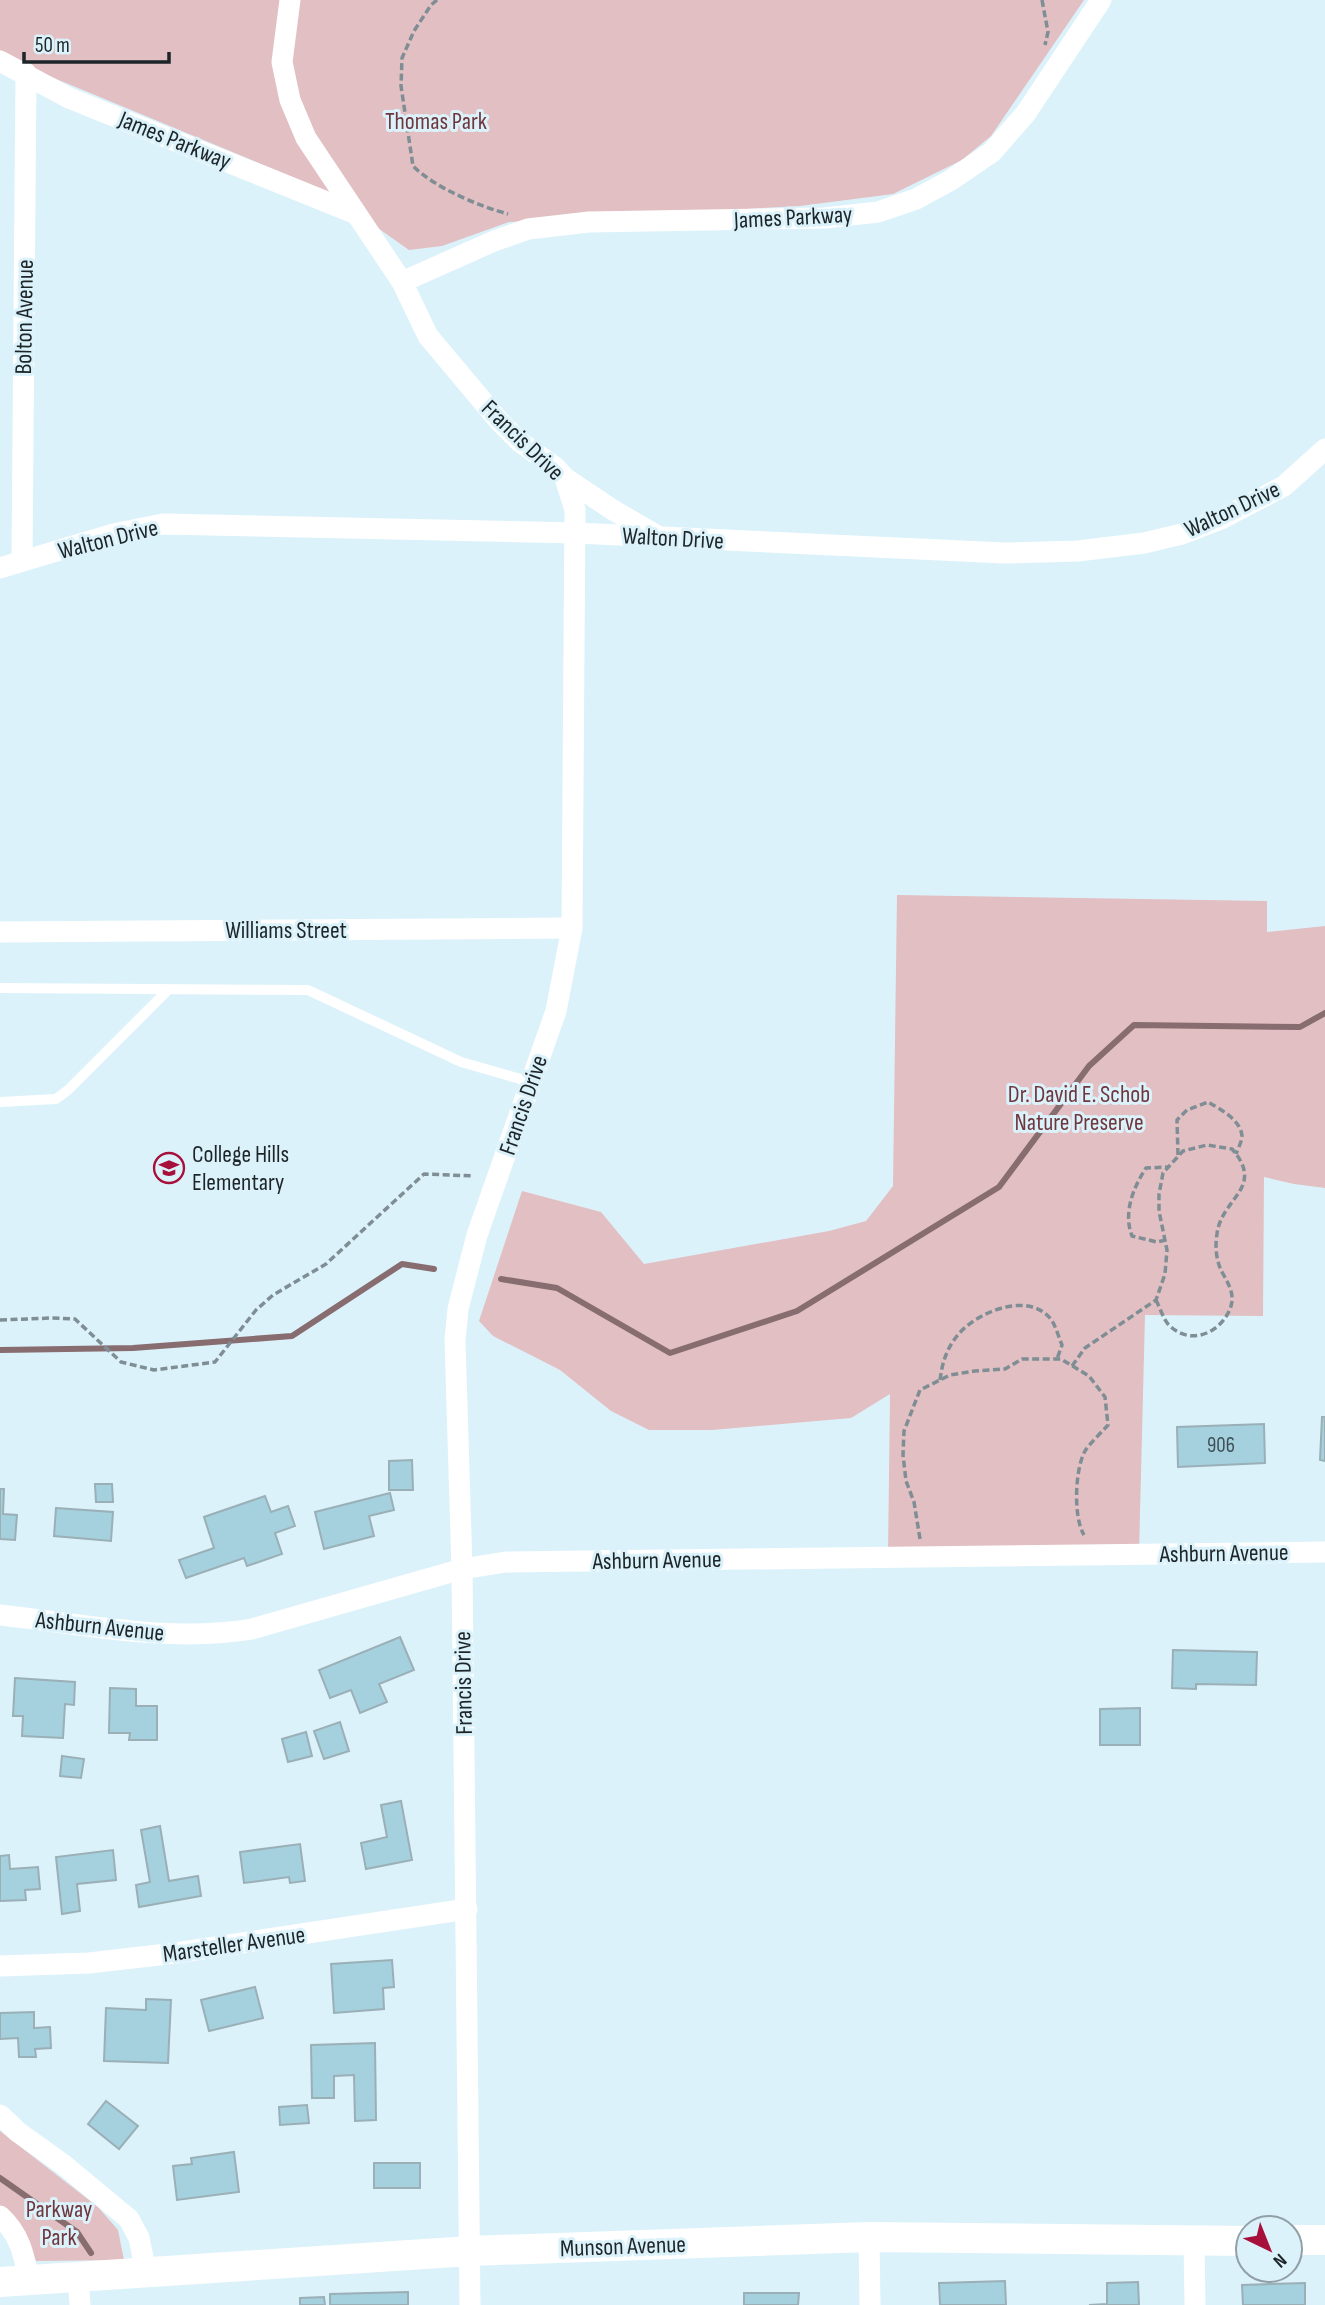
<svg xmlns="http://www.w3.org/2000/svg" width="1325" height="2305" viewBox="0 0 1325 2305" font-family="'Sofia Sans Condensed',sans-serif">
<style>
.green{fill:#e2bfc2}
.lines{fill:none;stroke-linecap:round;stroke-linejoin:round}
.stream{stroke:#876d70;stroke-width:6}
.building{fill:#a5d1df;stroke:#9aafb6;stroke-width:2}
.path{stroke:#7f8e94;stroke-width:3.5;stroke-dasharray:7 3.5;stroke-linecap:butt}
.lane{stroke:#fff;stroke-width:10}
.street{stroke:#fff;stroke-width:21}
.secondary{stroke:#fff;stroke-width:30}
.labels{text-anchor:middle;stroke-width:6;stroke-linejoin:round;paint-order:stroke}
.number-label{font-size:21px;fill:#3f5056}
.park-label{font-size:24px;fill:#6f363d;stroke:#dcf2fa}
.street-label{font-size:24px;fill:#1d2528;stroke:#dcf2fa}
.poi-label{font-size:24px;fill:#1d2528;stroke:#dcf2fa;text-anchor:start}
</style>
<rect width="100%" height="100%" fill="#dcf2fa"/>
<g class="green">
<polygon points="0,0 1084,0 991,136 962,160 893,194 800,206 509,222 442,246 409,250 324,190 25,66 0,50"/>
<polygon points="897,895 1267,901 1267,932 1325,926 1325,1188 1294,1184 1264,1177 1263,1316 1145,1315 1139,1554 888,1556 890,1394 851,1418 712,1430 649,1430 611,1411 560,1370 493,1336 479,1321 522,1191 601,1212 644,1264 829,1231 866,1221 893,1186"/>
<polygon points="0,2131 98,2207 118,2230 124,2260 36,2261 19,2225 0,2206"/>
</g>
<g class="lines">
<g class="stream">
<polyline points="501,1279 557,1288 670,1353 797,1311 999,1187 1089,1066 1134,1025 1300,1027 1325,1013"/>
<polyline points="0,1350 133,1348 292,1336 402,1264 434,1269"/>
<polyline points="0,2178 77,2232 91,2253"/>
</g>
</g>
<g class="building">
<polygon points="1322,1417 1325,1417 1325,1461 1320,1460"/>
<polygon points="1264,1424 1265,1463 1178,1467 1177,1427"/>
<polygon points="412,1460 413,1490 389,1490 389,1461"/>
<polygon points="95,1484 112,1484 113,1502 96,1502"/>
<polygon points="0,1489 4,1489 3,1514 17,1515 15,1540 0,1539"/>
<polygon points="390,1493 394,1510 369,1516 374,1536 324,1549 315,1512"/>
<polygon points="265,1496 271,1512 288,1506 295,1526 275,1533 282,1554 247,1566 244,1558 186,1578 179,1560 214,1548 204,1517"/>
<polygon points="56,1508 113,1512 111,1541 54,1536"/>
<polygon points="400,1637 414,1670 379,1684 387,1702 360,1713 351,1690 330,1698 319,1670"/>
<polygon points="1173,1650 1257,1652 1256,1685 1196,1684 1196,1689 1172,1688"/>
<polygon points="15,1678 75,1682 74,1705 65,1704 63,1738 22,1736 23,1716 13,1716"/>
<polygon points="110,1688 136,1689 136,1706 157,1706 157,1740 129,1740 130,1733 109,1733"/>
<polygon points="1140,1708 1140,1745 1100,1745 1100,1709"/>
<polygon points="340,1722 349,1751 324,1759 314,1731"/>
<polygon points="306,1732 312,1756 288,1762 282,1739"/>
<polygon points="62,1756 84,1759 81,1778 60,1776"/>
<polygon points="401,1801 412,1860 366,1869 361,1843 387,1837 381,1805"/>
<polygon points="160,1826 169,1881 198,1876 201,1896 139,1907 136,1885 150,1882 141,1830"/>
<polygon points="300,1844 305,1881 290,1883 289,1877 244,1883 240,1852"/>
<polygon points="113,1850 116,1880 77,1884 80,1911 62,1914 56,1857"/>
<polygon points="9,1855 10,1869 38,1867 40,1889 25,1890 26,1900 0,1901 0,1856"/>
<polygon points="392,1960 394,1987 383,1988 384,2009 334,2013 331,1964"/>
<polygon points="255,1987 263,2018 209,2031 201,2000"/>
<polygon points="146,1999 171,2000 168,2063 104,2061 106,2008 146,2010"/>
<polygon points="34,2012 34,2028 50,2027 51,2048 35,2049 36,2057 19,2057 18,2038 0,2039 0,2013"/>
<polygon points="375,2043 376,2120 355,2121 354,2075 334,2076 334,2098 312,2098 311,2045"/>
<polygon points="106,2101 138,2126 119,2149 88,2124"/>
<polygon points="307,2105 309,2123 280,2125 279,2107"/>
<polygon points="234,2152 239,2192 177,2200 173,2166 192,2164 191,2158"/>
<rect x="374" y="2163" width="46" height="25"/>
<polygon points="1005,2281 1006,2305 940,2305 939,2283"/>
<polygon points="1138,2282 1139,2305 1089,2305 1107,2304 1107,2283"/>
<polygon points="1305,2283 1305,2305 1243,2305 1242,2285"/>
<polygon points="408,2292 408,2305 330,2305 330,2294"/>
<polygon points="744,2293 799,2293 798,2305 744,2305"/>
<polygon points="324,2297 325,2305 300,2305 300,2298"/>
</g>
<g class="lines">
<g class="path">
<path d="M437 0 431 5 414 31 402 58 401 86 413 166C435 188 479 206 508 214"/>
<polyline points="1042,0 1048,32 1045,45"/>
<path d="M1178 1155 1177 1120 1187 1110 1208 1102C1220 1109 1241 1120 1242 1136 1242 1141 1238 1149 1236 1154"/>
<path d="M1166 1240 1157 1242 1132 1236C1123 1213 1133 1188 1146 1168L1169 1167"/>
<polyline points="0,1320 52,1318 75,1319 121,1362 154,1370 215,1362 256,1310 273,1295 326,1264 424,1174 474,1176"/>
<path d="M1072 1366 1085 1348 1156 1300 1165 1274 1167 1250 1159 1211V1194L1163 1173 1183 1151 1207 1145 1232 1149C1266 1188 1221 1198 1217 1234 1215 1246 1216 1259 1221 1270 1227 1282 1235 1292 1231 1306 1223 1332 1190 1348 1168 1324 1163 1318 1160 1308 1156 1300"/>
<path d="M940 1380C942 1365 945 1353 954 1340 970 1315 1023 1291 1048 1316 1055 1322 1058 1336 1062 1345L1057 1359"/>
<path d="M920 1539 914 1502 906 1481 903 1455 904 1431 920 1390 950 1375 975 1371 1005 1369 1022 1359H1061L1089 1376 1105 1397 1108 1425C1101 1433 1091 1442 1085 1451 1075 1469 1073 1517 1084 1535"/>
</g>
<g class="lane">
<polyline points="0,988 308,990 461,1062 531,1082"/>
<polyline points="0,1102 56,1099 68,1090 168,990"/>
</g>
<g class="street">
<polyline points="290,0 282,62 290,100 306,138 402,282 428,336 500,422 520,442 555,467 565,478 575,510 572,928 556,1011 477,1235 458,1309 455,1340 462,1569 470,2305"/>
<polyline points="0,61 69,98 354,213"/>
<polyline points="402,282 494,241 528,229 589,222 824,218 878,212 916,199 951,180 992,152 1026,113 1101,0"/>
<polyline points="565,478 613,510 656,535"/>
<polyline points="22,561 26,73"/>
<polyline points="0,568 113,534 163,524 576,533 1005,553 1078,551 1144,543 1182,534 1221,519 1284,486 1325,449"/>
<polyline points="0,932 572,928"/>
<path d="M0 1615C82 1624 170 1643 252 1629L462 1569 506 1562 1325 1552"/>
<polyline points="0,1966 89,1963 176,1953 467,1909"/>
<polyline points="0,2115 18,2132 64,2165 129,2219 139,2238 146,2272"/>
<path d="M0 2216C20 2234 24 2255 29 2280"/>
<polyline points="869,2237 870,2305"/>
<polyline points="1194,2241 1195,2305"/>
<polyline points="78,2275 80,2305"/>
</g>
<g class="secondary">
<polyline points="1290,2240 1325,2240"/>
<polyline points="0,2282 470,2251 869,2237 1248,2241"/>
</g>
</g>
<defs>
<g id="school-ring" transform="scale(1.575)"><circle r="9.5" fill="#dcf2fa" stroke="#a8103c" stroke-width="1.5"/><path d="M0-5L7-2L0 1L-7-2ZM-4 1L0 2.5L4 1V4Q0 6-4 4Z" fill="#a8103c"/></g>
</defs>
<g fill-rule="evenodd">
<use href="#school-ring" x="169" y="1168"/>
</g>
<g class="labels">
<g class="number-label">
<text x="1221" y="1452">906</text>
</g>
<g class="park-label">
<text x="436" y="129">Thomas Park</text>
<text x="1079" y="1102">Dr. David E. Schob<tspan x="1079" dy="28">Nature Preserve</tspan></text>
<text x="59" y="2217">Parkway<tspan x="59" dy="28">Park</tspan></text>
</g>
<g class="street-label">
<text transform="translate(175 140) rotate(22)" y="8">James Parkway</text>
<text transform="translate(793 217) rotate(-3)" y="8">James Parkway</text>
<text transform="translate(24 317) rotate(-89)" y="8">Bolton Avenue</text>
<text transform="translate(523 440) rotate(44)" y="8">Francis Drive</text>
<text transform="translate(1232 509) rotate(-25)" y="8">Walton Drive</text>
<text transform="translate(673 538) rotate(3)" y="8">Walton Drive</text>
<text transform="translate(108 539) rotate(-14)" y="8">Walton Drive</text>
<text x="286" y="938">Williams Street</text>
<text transform="translate(523 1105) rotate(-71)" y="8">Francis Drive</text>
<text transform="translate(1224 1553) rotate(-1)" y="8">Ashburn Avenue</text>
<text transform="translate(657 1560) rotate(-1)" y="8">Ashburn Avenue</text>
<text transform="translate(100 1626) rotate(6)" y="8">Ashburn Avenue</text>
<text transform="translate(463 1683) rotate(-91)" y="8">Francis Drive</text>
<text transform="translate(234 1944) rotate(-8)" y="8">Marsteller Avenue</text>
<text transform="translate(623 2246) rotate(-2)" y="8">Munson Avenue</text>
</g>
<g class="poi-label">
<text x="192" y="1162">College Hills<tspan x="192" dy="28">Elementary</tspan></text>
</g>
</g>
<g transform="translate(1269 2249) rotate(137)"><circle r="33" fill="#dcf2fa" stroke="#90a0a6" stroke-width="2"/>
<path d="M0-5L12 26L0 18L-12 26Z" fill="#a8103c"/>
<text y="-10" font-size="19" font-weight="bold" text-anchor="middle" fill="#1d2528">N</text>
</g>
<path d="M24 52v10h145v-10" fill="none" stroke="#1d2528" stroke-width="3.5"/>
<text x="35" y="52" font-size="21" fill="#1d2528" stroke="#dcf2fa" stroke-width="5" paint-order="stroke">50 m</text>
</svg>
